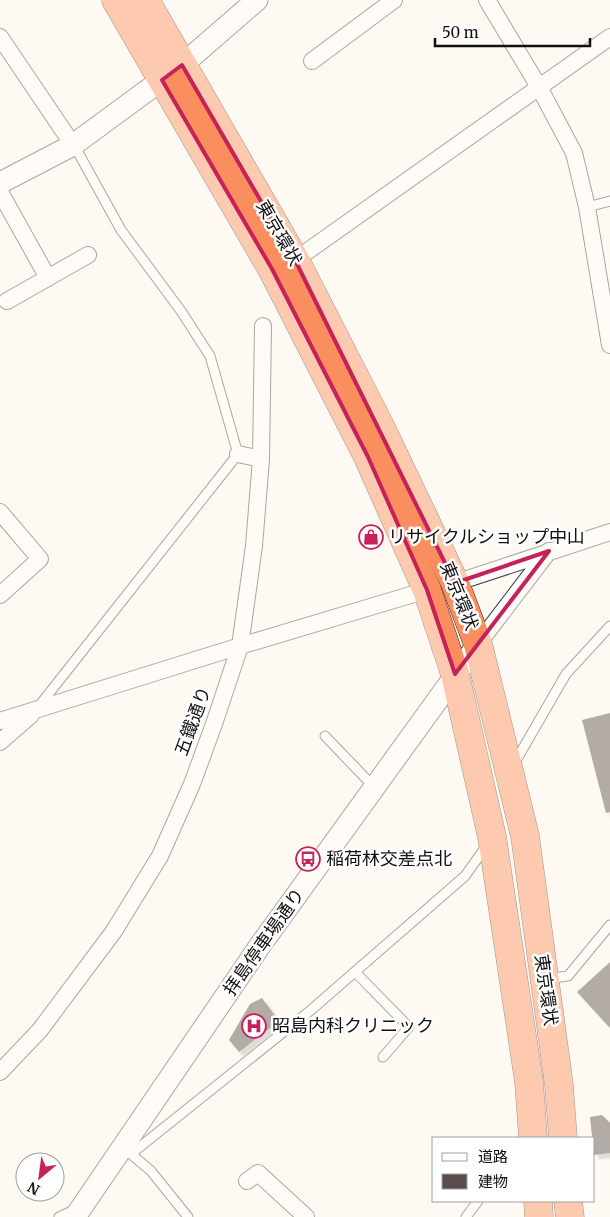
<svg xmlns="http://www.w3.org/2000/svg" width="610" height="1217" viewBox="0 0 610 1217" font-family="Merriweather,'Noto Sans JP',serif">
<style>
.building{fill:#594d4c;filter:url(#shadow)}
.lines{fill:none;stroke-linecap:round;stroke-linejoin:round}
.service-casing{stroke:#434343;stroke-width:11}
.minor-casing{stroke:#434343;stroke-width:18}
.tertiary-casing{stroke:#434343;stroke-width:23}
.trunk-casing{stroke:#212121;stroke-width:29}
.service{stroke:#fff;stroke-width:9}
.minor{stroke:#fff;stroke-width:16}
.tertiary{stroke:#fff;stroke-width:21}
.trunk{stroke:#fb8e5e;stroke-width:28}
.marked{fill:none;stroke:#c6225a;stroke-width:4;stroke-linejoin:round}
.labels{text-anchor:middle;stroke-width:5;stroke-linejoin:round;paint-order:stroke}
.street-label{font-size:18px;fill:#101010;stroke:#fff}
.poi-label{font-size:18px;fill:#101010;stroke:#fff;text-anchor:start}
</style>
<defs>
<filter id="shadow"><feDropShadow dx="4.5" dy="4.5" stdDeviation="1" flood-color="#0004"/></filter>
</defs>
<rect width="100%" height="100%" fill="#fff9f3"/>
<g class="building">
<polygon points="610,713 610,812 606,813 582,720"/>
<polygon points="610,962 610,1028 577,992"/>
<polygon points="262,998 279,1021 239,1052 229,1040 250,1004"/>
<polygon points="602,1115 610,1123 610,1153 594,1155 590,1117"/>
</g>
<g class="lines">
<g class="service-casing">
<g id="service">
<polyline points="587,207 610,201"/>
<polyline points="39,706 238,454 210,356 181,311 121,230 74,145"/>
<polyline points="325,736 374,787"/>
<polyline points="514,764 566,674 610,626"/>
<polyline points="355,972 409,1027 383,1057"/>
<polyline points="546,979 568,976 610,925"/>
<polyline points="127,1153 131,1154 151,1171 188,1217"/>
<polyline points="131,1154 311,1010 465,876 487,845"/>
<polyline points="59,1217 74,1210"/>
<polyline points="466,1217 478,1201"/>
</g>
</g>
<g class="minor-casing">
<g id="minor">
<polyline points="487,0 539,87 574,153 587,207 610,345"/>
<polyline points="0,37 73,145"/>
<polyline points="312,61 394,0"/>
<polyline points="0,192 48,278"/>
<polyline points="295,260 610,37"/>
<polyline points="7,301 88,255"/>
<polyline points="238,454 261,459"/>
<polyline points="0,512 40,559 0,595"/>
<polyline points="455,583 610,532"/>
<polyline points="478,644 549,551"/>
<polyline points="0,721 240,646 427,590"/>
<polyline points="0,742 31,715"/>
<polyline points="0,1072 40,1030 114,931 160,856 192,784 214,724 240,646 254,546 261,459 263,326"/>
<polyline points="247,1181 258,1173 306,1217"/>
</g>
</g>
<g class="tertiary-casing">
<g id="tertiary">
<polyline points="0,183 73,145 182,65 257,0"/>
<polyline points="75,1217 259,947 478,644"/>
</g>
</g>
<g class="trunk-casing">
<g id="trunk">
<polyline points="116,0 272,269 368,457 427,590 455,674 492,837 529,1082 533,1138"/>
<polyline points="145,0 295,260 380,426 455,583 478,644 525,836 559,1085 563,1138"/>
<polyline points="538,1201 539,1217"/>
<polyline points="568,1201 570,1217"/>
</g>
</g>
<use href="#service" class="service"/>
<use href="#minor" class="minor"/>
<use href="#tertiary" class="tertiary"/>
<use href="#trunk" class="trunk"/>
</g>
<path d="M0 0H610V1217H0ZM182 65 295 260 455 583 549 551 455 674 427 590 368 457 272 269 162 80Z" fill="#fff9f3" fill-opacity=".55" fill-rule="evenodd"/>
<path class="marked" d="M182 65 295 260 455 583 549 551 455 674 427 590 368 457 272 269 162 80Z"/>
<defs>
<g id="shop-ring" transform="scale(1.25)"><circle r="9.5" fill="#fff" stroke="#c6225a" stroke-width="1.5"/><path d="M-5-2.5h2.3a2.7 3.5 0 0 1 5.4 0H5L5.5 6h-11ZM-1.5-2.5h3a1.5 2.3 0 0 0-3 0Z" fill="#c6225a"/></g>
<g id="bus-ring" transform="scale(1.25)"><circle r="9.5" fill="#fff" stroke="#c6225a" stroke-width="1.5"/><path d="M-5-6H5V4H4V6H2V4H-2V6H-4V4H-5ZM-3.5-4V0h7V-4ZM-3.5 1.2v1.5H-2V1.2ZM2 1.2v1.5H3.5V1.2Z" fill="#c6225a"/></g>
<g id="hospital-ring" transform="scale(1.25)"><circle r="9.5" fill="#fff" stroke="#c6225a" stroke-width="1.5"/><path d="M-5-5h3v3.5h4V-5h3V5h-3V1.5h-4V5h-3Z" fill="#c6225a"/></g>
</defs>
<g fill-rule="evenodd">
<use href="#shop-ring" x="371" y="537"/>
<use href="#bus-ring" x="308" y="859"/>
<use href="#hospital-ring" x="254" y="1026"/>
</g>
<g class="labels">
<g class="street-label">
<text transform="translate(279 233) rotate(60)" y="6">東京環状</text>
<text transform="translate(459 596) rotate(68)" y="6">東京環状</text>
<text transform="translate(193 721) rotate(-70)" y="6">五鐵通り</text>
<text transform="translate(264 942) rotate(-55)" y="6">拝島停車場通り</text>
<text transform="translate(546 990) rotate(82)" y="6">東京環状</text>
</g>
<g class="poi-label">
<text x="388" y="543">リサイクルショップ中山</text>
<text x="326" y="865">稲荷林交差点北</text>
<text x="272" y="1032">昭島内科クリニック</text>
</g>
</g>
<rect x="432" y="1137" width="162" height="65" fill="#ffffff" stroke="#9f9f9f"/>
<rect x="442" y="1153" width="25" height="8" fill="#ffffff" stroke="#9f9f9f"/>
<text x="478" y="1162" font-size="15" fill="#101010">道路</text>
<rect x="442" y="1174" width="25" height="15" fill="#594d4c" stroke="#9f9f9f"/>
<text x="478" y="1187" font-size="15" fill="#101010">建物</text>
<g transform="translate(40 1177) rotate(209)"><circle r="24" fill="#ffffff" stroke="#9f9f9f"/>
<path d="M0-4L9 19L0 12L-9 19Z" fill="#c6225a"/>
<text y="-8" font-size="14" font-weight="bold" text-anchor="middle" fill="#101010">N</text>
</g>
<path d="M435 38v8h155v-8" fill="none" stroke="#101010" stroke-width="2.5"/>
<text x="442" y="38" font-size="15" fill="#101010" stroke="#ffffff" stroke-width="4" paint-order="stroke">50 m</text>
</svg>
